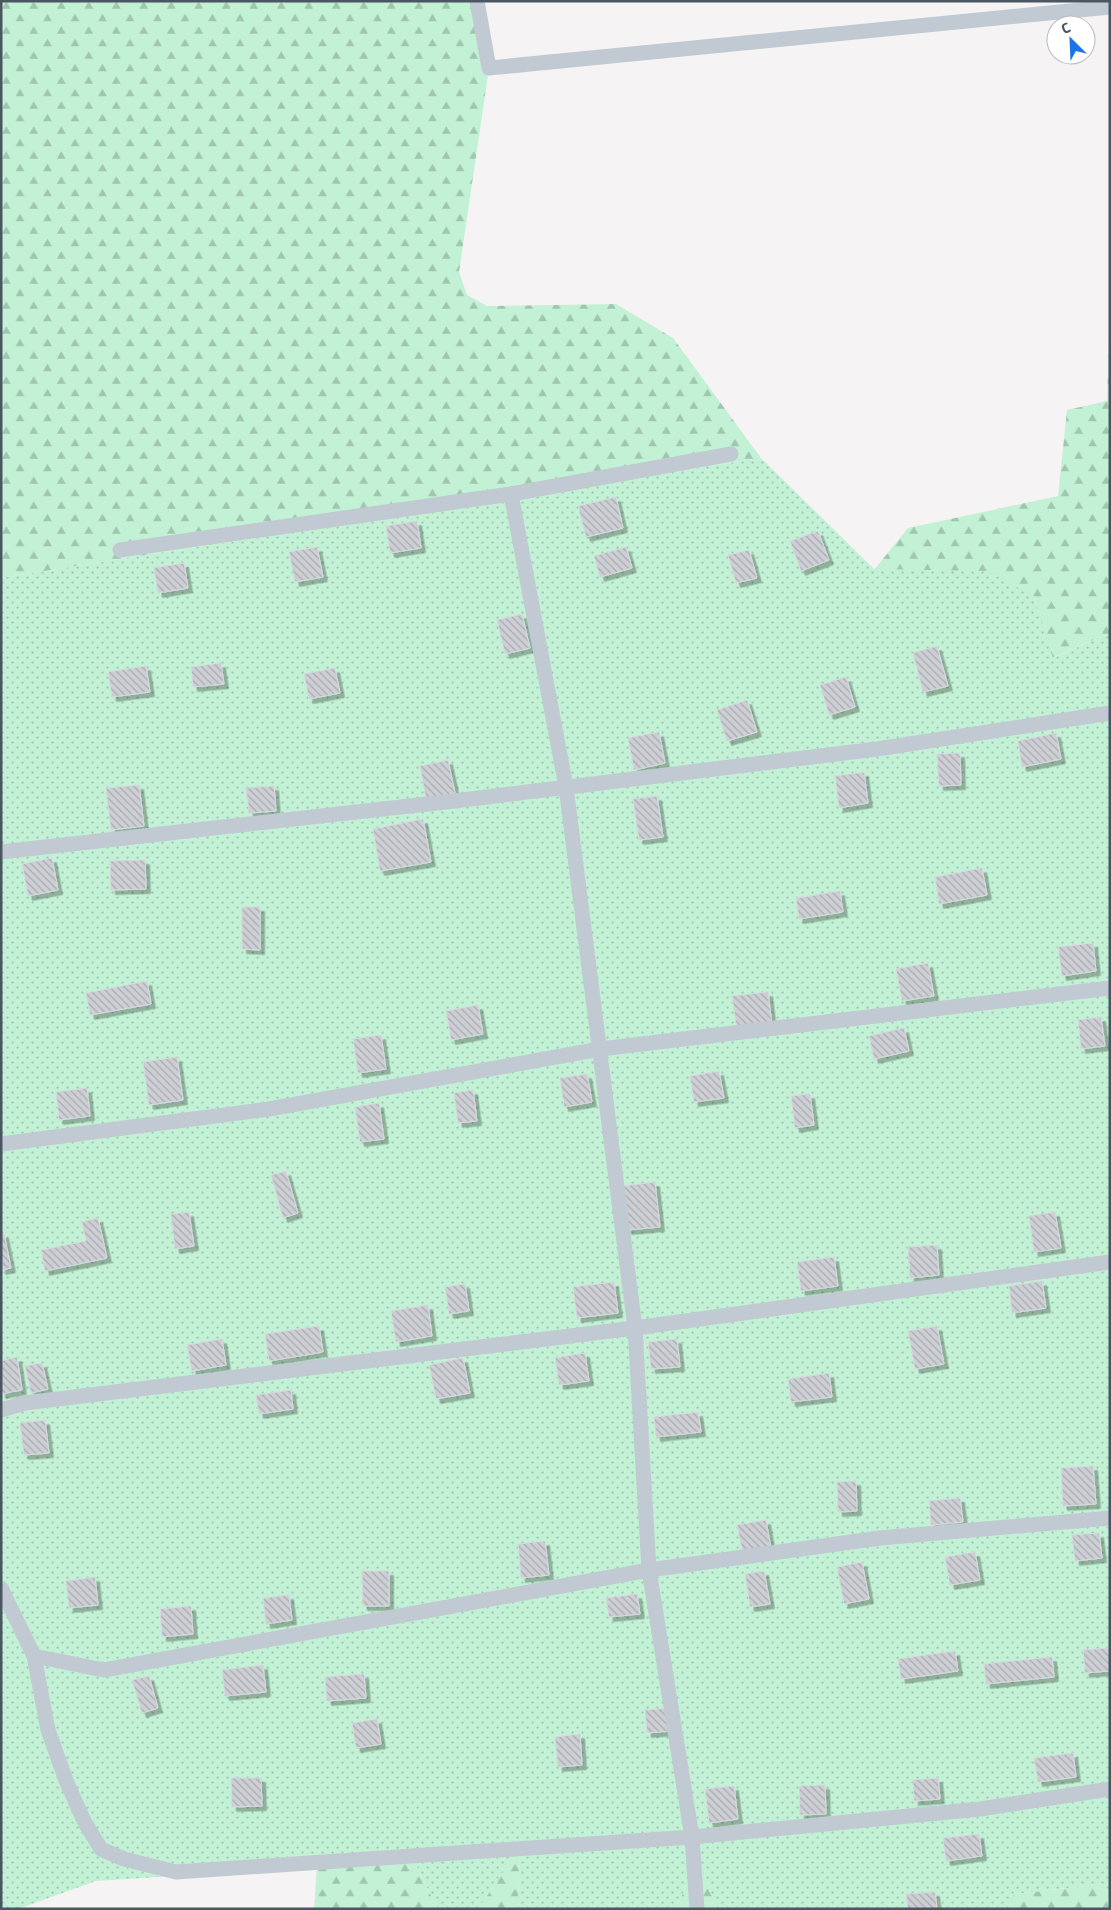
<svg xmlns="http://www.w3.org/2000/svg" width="1111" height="1910" viewBox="0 0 1111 1910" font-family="'Exo 2',sans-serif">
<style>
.forest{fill:url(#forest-firs)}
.garden{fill:url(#garden-dots)}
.building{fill:url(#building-back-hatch);stroke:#d7d9de;filter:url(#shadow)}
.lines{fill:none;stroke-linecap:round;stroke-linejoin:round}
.lane{stroke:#c1cad2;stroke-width:15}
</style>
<defs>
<pattern id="forest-firs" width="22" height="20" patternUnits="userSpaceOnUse" patternTransform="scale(1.25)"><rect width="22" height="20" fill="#c3f1d5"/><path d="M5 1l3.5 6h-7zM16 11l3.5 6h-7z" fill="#a0c6b0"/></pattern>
<pattern id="garden-dots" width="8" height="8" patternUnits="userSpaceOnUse" patternTransform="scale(1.25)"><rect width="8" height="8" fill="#c3f1d5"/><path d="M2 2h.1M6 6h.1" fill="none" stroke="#a0c6b0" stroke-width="1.8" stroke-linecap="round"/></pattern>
<pattern id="building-back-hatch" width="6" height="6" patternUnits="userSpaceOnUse" patternTransform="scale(1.25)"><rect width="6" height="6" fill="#cdcfd5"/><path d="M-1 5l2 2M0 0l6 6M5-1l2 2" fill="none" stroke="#a8abb0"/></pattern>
<filter id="shadow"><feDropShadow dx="4.5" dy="4.5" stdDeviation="0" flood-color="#0004"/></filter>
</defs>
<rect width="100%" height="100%" fill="#f5f3f3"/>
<g class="forest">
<polygon points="1,1 477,1 489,68 459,272 467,295 487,306 616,304 673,338 761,458 1,578"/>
<polygon points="1110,306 1110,633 1052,658 1034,597 874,570 908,528 1058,496 1067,410 1107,401"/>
<polygon points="520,1846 518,1909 478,1909"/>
<polygon points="698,1857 717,1909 676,1909"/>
<polygon points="413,1859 438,1909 314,1909 317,1867"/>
<polygon points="1104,1884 1110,1901 1110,1909 1009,1909 1013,1894"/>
</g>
<polygon class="garden" points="761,458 874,569 988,571 1034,597 1053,658 1110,633 1110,1901 1104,1884 1014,1894 1009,1909 717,1909 698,1858 676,1909 518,1909 520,1847 478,1909 438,1909 413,1859 317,1867 96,1881 18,1909 1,1909 1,578"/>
<g class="building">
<polygon points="616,497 623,528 586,537 578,506"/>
<polygon points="417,521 421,548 390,553 386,526"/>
<polygon points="818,531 829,560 801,571 790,541"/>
<polygon points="317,547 323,577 295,582 289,552"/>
<polygon points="626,547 632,568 600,577 594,556"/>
<polygon points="749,550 757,578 736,583 728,555"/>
<polygon points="184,563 188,588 158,593 154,568"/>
<polygon points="522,614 530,648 505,654 497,620"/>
<polygon points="937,646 948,686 923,692 913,653"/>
<polygon points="221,663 224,684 193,687 191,667"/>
<polygon points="146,666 150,692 112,697 108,672"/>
<polygon points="335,668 340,693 309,699 304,674"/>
<polygon points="846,677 855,707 829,715 820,685"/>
<polygon points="747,700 757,732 727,741 717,710"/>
<polygon points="659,732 665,763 634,770 628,738"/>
<polygon points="1056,733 1061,759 1022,767 1018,741"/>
<polygon points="960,753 961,785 939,786 937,754"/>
<polygon points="448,760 455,793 426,799 420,766"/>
<polygon points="864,772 868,803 839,808 835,776"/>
<polygon points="139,785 144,826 111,830 106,788"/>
<polygon points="274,786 276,811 249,813 246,788"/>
<polygon points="657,796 663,837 639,840 633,799"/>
<polygon points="423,819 431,862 380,871 373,829"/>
<polygon points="52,858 58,890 28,896 22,864"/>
<polygon points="145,860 146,889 111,890 110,861"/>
<polygon points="982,868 987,895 939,904 935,877"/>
<polygon points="840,891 843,912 799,919 796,898"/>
<polygon points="242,907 260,907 260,950 242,949"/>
<polygon points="1093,943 1096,971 1062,976 1058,947"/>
<polygon points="928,963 934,996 902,1001 896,969"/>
<polygon points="147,981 151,1004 90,1015 86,993"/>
<polygon points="768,992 772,1025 737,1030 732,996"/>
<polygon points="478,1005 483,1034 451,1040 446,1011"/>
<polygon points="1101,1017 1105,1046 1081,1049 1078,1020"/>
<polygon points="904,1028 909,1051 874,1059 869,1036"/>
<polygon points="381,1035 386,1069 358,1073 353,1039"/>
<polygon points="177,1057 183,1100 149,1105 143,1062"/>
<polygon points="719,1071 724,1098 694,1102 690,1076"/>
<polygon points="587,1074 592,1102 564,1107 560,1078"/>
<polygon points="87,1088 90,1116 59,1120 56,1092"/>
<polygon points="473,1090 477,1121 458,1123 454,1093"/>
<polygon points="810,1094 814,1125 795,1128 791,1096"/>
<polygon points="379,1103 384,1139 360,1142 355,1107"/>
<polygon points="286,1171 298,1213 283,1218 271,1175"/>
<polygon points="655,1182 660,1227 627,1230 623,1186"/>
<polygon points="189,1212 194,1246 175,1249 171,1214"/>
<polygon points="1055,1212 1061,1248 1034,1252 1029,1216"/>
<polygon points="98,1218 107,1258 45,1271 41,1250 86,1241 82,1222"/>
<polygon points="1,1234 4,1234 11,1268 1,1270"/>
<polygon points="937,1245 939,1275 910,1278 908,1247"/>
<polygon points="834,1257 838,1286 801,1291 797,1262"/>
<polygon points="1042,1281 1046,1308 1012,1313 1009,1286"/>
<polygon points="614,1282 618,1313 577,1318 573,1287"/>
<polygon points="465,1284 469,1311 449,1314 445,1287"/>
<polygon points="428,1305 432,1336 396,1342 391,1311"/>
<polygon points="319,1326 323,1352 269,1361 265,1334"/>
<polygon points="937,1326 944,1364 915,1369 908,1331"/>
<polygon points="222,1339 226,1365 192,1371 187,1345"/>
<polygon points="677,1339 680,1367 651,1369 648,1342"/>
<polygon points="585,1353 589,1381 559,1385 555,1358"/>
<polygon points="17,1357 22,1390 1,1394 1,1361"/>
<polygon points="463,1358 470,1393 436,1399 429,1365"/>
<polygon points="42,1363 48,1389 31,1393 25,1366"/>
<polygon points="829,1373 832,1397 791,1402 788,1379"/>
<polygon points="291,1390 293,1409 259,1414 256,1395"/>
<polygon points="698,1412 701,1432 656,1437 654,1417"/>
<polygon points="45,1420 49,1453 24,1455 20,1423"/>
<polygon points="1093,1466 1096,1504 1063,1506 1061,1468"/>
<polygon points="856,1481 857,1511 838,1512 837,1482"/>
<polygon points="960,1498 963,1522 931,1525 929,1501"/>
<polygon points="766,1520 771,1549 743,1554 737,1525"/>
<polygon points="1099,1533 1102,1558 1075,1561 1072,1535"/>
<polygon points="545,1541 549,1575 521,1578 518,1544"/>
<polygon points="975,1552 980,1580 950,1585 945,1557"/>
<polygon points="862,1562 869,1599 844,1604 837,1567"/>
<polygon points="362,1571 389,1571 389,1606 363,1606"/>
<polygon points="764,1571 770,1604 750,1607 745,1574"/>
<polygon points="95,1577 98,1605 69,1608 66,1581"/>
<polygon points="637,1594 640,1614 609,1617 606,1598"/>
<polygon points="289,1595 292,1620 266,1624 263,1598"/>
<polygon points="191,1606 193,1634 162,1637 160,1609"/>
<polygon points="1109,1648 1110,1671 1085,1673 1083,1650"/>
<polygon points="955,1651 958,1671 901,1679 898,1659"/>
<polygon points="1052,1657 1054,1677 986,1684 984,1664"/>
<polygon points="263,1665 266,1692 225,1696 222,1670"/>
<polygon points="364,1674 366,1698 327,1701 325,1677"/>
<polygon points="149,1676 158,1708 142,1713 132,1680"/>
<polygon points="670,1708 672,1731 647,1733 645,1710"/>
<polygon points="377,1719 381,1744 356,1748 352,1723"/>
<polygon points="580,1734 582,1765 558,1767 555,1737"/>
<polygon points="1073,1753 1076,1777 1038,1782 1034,1758"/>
<polygon points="231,1778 261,1778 262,1806 232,1807"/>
<polygon points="938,1778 940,1799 914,1801 913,1780"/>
<polygon points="825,1785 826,1814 800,1815 799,1786"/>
<polygon points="734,1786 738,1819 709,1823 705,1789"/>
<polygon points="979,1834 982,1856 946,1861 943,1838"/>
<polygon points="935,1892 937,1909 908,1909 906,1894"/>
</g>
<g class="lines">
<g class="lane">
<polyline points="477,1 489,68 1110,7"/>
<polyline points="511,494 566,787 635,1328 649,1570 692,1837 697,1909"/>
<polyline points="120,550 511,494 731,454"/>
<polyline points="1,852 454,801 877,749 1110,713"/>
<polyline points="1,1144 269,1109 600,1049 1110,988"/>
<polyline points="1,1410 25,1403 635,1328 1110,1262"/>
<polyline points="1,1588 34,1656 48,1730 67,1783 85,1823 101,1849 124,1859 176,1872 692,1837 980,1809 1110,1789"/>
<polyline points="34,1656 104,1670 649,1570 880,1538 1110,1518"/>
</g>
</g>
<rect width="1111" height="1910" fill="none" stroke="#4a5661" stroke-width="5"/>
<g transform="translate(1071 40) rotate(336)"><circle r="24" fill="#ffffff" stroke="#b7bbc0"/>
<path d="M0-4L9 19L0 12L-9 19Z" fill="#1a73e8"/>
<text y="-8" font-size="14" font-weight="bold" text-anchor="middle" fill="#4a5661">С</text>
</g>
</svg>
